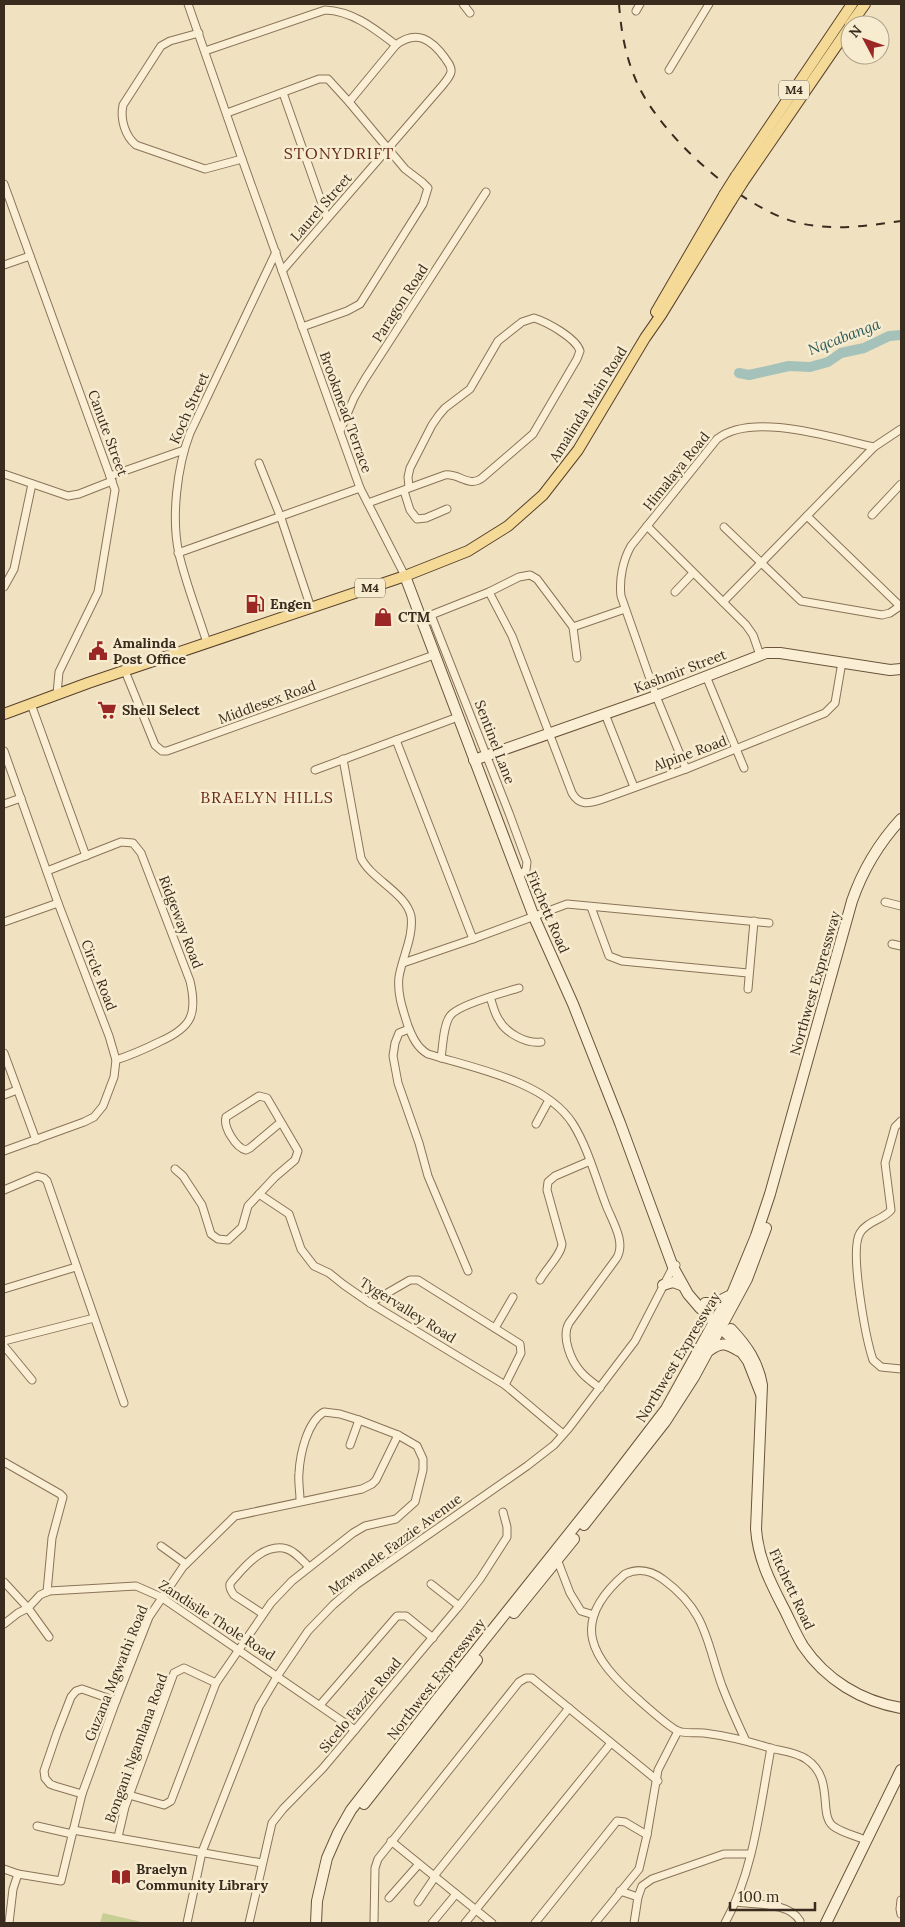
<svg xmlns="http://www.w3.org/2000/svg" width="905" height="1927" viewBox="0 0 905 1927" font-family="Lora,serif">
<style>
.green{fill:#c6ce94}
.lines{fill:none;stroke-linecap:round;stroke-linejoin:round}
.river{stroke:#a4c2b9;stroke-width:10}
.street-casing{stroke:#8a7358;stroke-width:9}
.secondary-casing{stroke:#6b543b;stroke-width:12}
.primary-casing{stroke:#57412c;stroke-width:12}
.street{stroke:#faefd4;stroke-width:7}
.secondary{stroke:#faefd4;stroke-width:10}
.primary{stroke:#f5d997;stroke-width:10}
.rail{stroke:#392b1d;stroke-width:2;stroke-dasharray:9 9;stroke-linecap:butt}
.primary-bridge-casing{stroke:#57412c;stroke-width:12;stroke-linecap:butt}
.primary-bridge{stroke:#f5d997;stroke-width:10}
.labels{text-anchor:middle;stroke-width:5;stroke-linejoin:round;paint-order:stroke}
.shield{fill:#f7ecd0;stroke:#726553;stroke-width:1}
.shield-label{font-size:12px;font-weight:bold;fill:#392b1d}
.street-label{font-size:14px;fill:#392b1d;stroke:#f7ecd0}
.poi-label{font-size:14px;font-weight:bold;fill:#392b1d;stroke:#f7ecd0;text-anchor:start}
.water-label{font-size:15px;font-style:italic;fill:#2b5957;stroke:#f7ecd0}
.quarter-label{font-size:16px;letter-spacing:1px;fill:#672c1a;stroke:#f7ecd0}
</style>
<rect width="100%" height="100%" fill="#f0e2c1"/>
<polygon class="green" points="103,1913 146,1923 100,1923"/>
<g class="lines">
<polyline class="river" points="739,373 749,375 789,366 810,367 828,362 841,353 864,348 889,336 901,335"/>
<g class="street-casing">
<g id="street">
<polyline points="188,4 242,159 360,488 405,576"/>
<polyline points="463,4 470,13"/>
<polyline points="636,11 640,4"/>
<path d="M199 33 170 41 161 46 123 105C120 119 125 136 136 145L205 169 242 159"/>
<path d="M205 51 325 10C353 11 375 29 396 45"/>
<polyline points="669,70 709,4"/>
<polyline points="283,93 327,218"/>
<polyline points="227,113 319,79 328,79 349,102 405,169 422,182 428,188 423,204 360,304 347,311 302,327"/>
<polyline points="4,184 115,490 98,592 59,672 57,694"/>
<polyline points="4,265 30,256"/>
<path d="M282 271 442 86C445 82 450 77 451 72 452 66 448 63 445 58 432 40 417 29 396 45L349 102"/>
<polyline points="340,431 354,398 365,379 486,192"/>
<polyline points="259,463 281,518 311,608"/>
<polyline points="4,474 68,496 79,494 112,481"/>
<polyline points="110,476 184,450"/>
<polyline points="404,491 410,510 417,519 426,518 447,509"/>
<path d="M368 503 445 475C459 473 469 488 482 478L533 434 577 359 580 351C576 338 547 322 534 318L522 322 498 341 470 389 445 408 439 415 432 425 410 468 408 477 409 487"/>
<polyline points="872,515 901,484"/>
<polyline points="807,516 901,607"/>
<polyline points="647,526 746,625 753,635 760,655"/>
<polyline points="724,527 801,601 882,615 890,613 900,606"/>
<polyline points="178,553 360,488"/>
<polyline points="4,587 14,569 32,484"/>
<path d="M489 592 512 636 572 793C580 807 590 803 603 799L686 769 825 713 835 703 842 662"/>
<polyline points="675,592 693,573"/>
<polyline points="723,602 874,447"/>
<polyline points="431,615 509,813 527,862 526,870 518,876"/>
<polyline points="421,619 489,592 519,577 530,575 537,579 573,627 577,658"/>
<polyline points="573,627 625,609"/>
<path d="M207 643C198 614 186 584 179 554 171 518 177 467 190 433L276 252"/>
<polyline points="125,671 155,745 162,751 167,751 434,655"/>
<polyline points="706,676 744,768"/>
<polyline points="31,704 86,856"/>
<polyline points="605,714 634,787"/>
<polyline points="396,740 473,939"/>
<polyline points="4,751 58,903 109,1036 116,1060 114,1077 103,1106 94,1117 84,1122 4,1151"/>
<path d="M343 759 361 858C371 879 406 893 411 916 414 936 402 958 399 977 397 994 403 1010 408 1026 412 1036 417 1048 428 1054 473 1068 546 1081 573 1124 588 1148 596 1179 606 1205 612 1221 627 1243 616 1259L569 1323C561 1337 571 1361 581 1372 586 1378 593 1383 600 1388"/>
<path d="M686 769 656 696 621 596C619 579 623 560 631 546L717 439C752 411 833 438 874 447L901 429"/>
<polyline points="315,770 458,717"/>
<polyline points="4,804 21,798"/>
<path d="M47 871 121 842 133 843 141 853 190 981C198 1015 191 1028 159 1042 145 1049 131 1055 116 1060"/>
<polyline points="885,902 901,906"/>
<polyline points="591,907 609,956 622,961 748,973"/>
<polyline points="4,922 58,903"/>
<polyline points="892,944 901,946"/>
<polyline points="403,963 473,939 567,904 769,923"/>
<polyline points="748,989 754,921"/>
<path d="M490 997C493 1005 494 1013 499 1020 506 1033 526 1044 541 1042"/>
<polyline points="409,1029 399,1033 395,1043 393,1056 398,1083 419,1143 428,1176 468,1271"/>
<polyline points="4,1053 36,1140"/>
<path d="M441 1058C443 1046 443 1026 450 1016 457 1005 505 992 519 988"/>
<polyline points="4,1095 17,1090"/>
<path d="M901 1121 895 1127 885 1163 891 1210C883 1220 867 1221 860 1233 849 1250 866 1339 873 1360L881 1367 901 1369"/>
<polyline points="536,1124 549,1100"/>
<path d="M175 1169 183 1176 202 1205 211 1234 218 1239 228 1240 242 1227 248 1206 275 1177 295 1160 298 1151 267 1098 259 1096 226 1117C223 1127 236 1148 246 1150L250 1148 281 1122"/>
<polyline points="4,1190 37,1176 44,1178 47,1181 124,1403"/>
<polyline points="259,1194 289,1214 301,1249 314,1266 329,1273 344,1285 370,1303 505,1385 563,1434"/>
<path d="M540 1280C546 1269 561 1255 562 1244L547 1190 548 1182 555 1176 590 1161"/>
<polyline points="4,1289 76,1267"/>
<polyline points="370,1303 410,1280 418,1280 520,1344 521,1353 505,1385"/>
<polyline points="495,1328 513,1297"/>
<polyline points="4,1341 94,1318"/>
<polyline points="4,1346 32,1380"/>
<polyline points="350,1445 359,1420"/>
<polyline points="4,1462 60,1494 63,1497 52,1538 47,1592"/>
<polyline points="161,1546 186,1564"/>
<polyline points="557,1559 570,1593 581,1611 594,1615"/>
<polyline points="4,1582 28,1608 49,1637"/>
<polyline points="431,1584 459,1606"/>
<path d="M263 1614 234 1595C232 1592 229 1589 230 1584 232 1580 237 1576 240 1572 251 1560 265 1546 283 1548 293 1549 302 1560 309 1567"/>
<polyline points="4,1624 18,1613 28,1608 40,1595 49,1591 136,1586 161,1597 355,1730"/>
<polyline points="320,1705 397,1616 406,1616 433,1638"/>
<path d="M745 1739C737 1722 729 1704 722 1686 706 1641 707 1612 664 1580 652 1571 640 1567 625 1574 568 1623 591 1658 639 1700 647 1707 669 1727 678 1731 685 1734 696 1732 704 1733 727 1736 748 1741 770 1748 782 1751 796 1752 806 1759 835 1778 818 1814 833 1826 842 1833 857 1836 867 1841"/>
<polyline points="82,1794 55,1786 50,1784 45,1778 44,1771 57,1733 71,1697 76,1691 82,1689 116,1701"/>
<path d="M129 1795 164 1805 171 1801 216 1683 271 1603 292 1581 353 1533 365 1526 396 1519 415 1502 423 1470V1459L417 1446 398 1435 359 1420 340 1414 324 1412C307 1422 300 1454 299 1473 298 1482 300 1491 300 1500"/>
<polyline points="37,1826 72,1834"/>
<polyline points="73,1830 262,1863"/>
<polyline points="118,1837 125,1807 174,1673 184,1668 216,1683"/>
<polyline points="391,1841 492,1923"/>
<polyline points="4,1869 18,1874"/>
<polyline points="434,1876 569,1708"/>
<polyline points="620,1891 638,1897 634,1923"/>
<polyline points="638,1897 642,1886 652,1879 724,1854 750,1854"/>
<polyline points="389,1898 419,1864"/>
<polyline points="901,1900 900,1909 901,1914"/>
<polyline points="418,1902 435,1877"/>
<path d="M736 1902C756 1905 789 1902 800 1921"/>
<polyline points="9,1923 13,1889 18,1874 61,1881 82,1794 116,1701 149,1617 183,1567 235,1516 362,1489 372,1484 376,1480 398,1435"/>
<polyline points="187,1923 202,1852 259,1707 278,1675 308,1631 333,1605 356,1585 527,1466 554,1445 569,1428 635,1341 673,1267 676,1265"/>
<polyline points="249,1923 272,1823 283,1809 323,1768 459,1606 480,1579 507,1537 507,1527 503,1512"/>
<polyline points="374,1923 375,1868 378,1859 519,1682 526,1678 532,1678 658,1781"/>
<polyline points="432,1923 456,1894"/>
<polyline points="465,1923 611,1743"/>
<polyline points="535,1923 617,1821 625,1822 647,1835"/>
<polyline points="595,1923 639,1869 647,1835 658,1770 678,1731"/>
<path d="M725 1923C754 1871 760 1806 771 1748"/>
</g>
</g>
<g class="secondary-casing">
<g id="secondary">
<polyline points="405,576 534,917 573,1004 620,1123 673,1267 688,1294 700,1308 732,1339 748,1361 761,1394"/>
<polyline points="474,760 656,696 766,653 780,653 890,670 901,669"/>
<polyline points="663,1285 673,1282 681,1285"/>
<polyline points="705,1303 715,1303 729,1296"/>
<path d="M731 1329C747 1346 758 1362 762 1385L756 1529C758 1557 769 1580 782 1605 789 1618 795 1633 803 1646 826 1680 861 1701 901 1708"/>
<path d="M710 1350C722 1341 727 1344 739 1351"/>
<polyline points="584,1525 665,1422 694,1377 747,1279 766,1228"/>
<polyline points="514,1613 574,1539"/>
<polyline points="364,1804 477,1660"/>
<path d="M316 1923 317 1901 327 1858 338 1833 351 1810 438 1698 607 1486 666 1409 718 1315 732 1294 756 1236 770 1194 852 901C863 869 879 843 901 819"/>
<polyline points="826,1923 901,1770"/>
</g>
</g>
<g class="primary-casing">
<g id="primary">
<polyline points="850,25 865,4"/>
<polyline points="736,176 852,4"/>
<polyline points="743,182 850,26"/>
<polyline points="656,312 724,195"/>
<polyline points="4,714 88,683 405,576 468,551 508,526 543,495 578,450 645,338 661,315 731,201"/>
</g>
</g>
<use href="#street" class="street"/>
<use href="#secondary" class="secondary"/>
<use href="#primary" class="primary"/>
<path class="rail" d="M619 4C621 32 626 59 638 85 663 138 742 209 799 223 834 231 867 226 901 221"/>
<g class="primary-bridge-casing">
<g id="primary-bridge">
<polyline points="724,195 736,176"/>
<polyline points="731,201 743,182"/>
</g>
</g>
<use href="#primary-bridge" class="primary-bridge"/>
</g>
<defs>
<g id="fuel-bare" transform="scale(1.5)"><path d="M-5.5-6h7V0h2V4h1.3V-2.5L3-4.5l.8-.8L6-3V5H2.5V1h-1V6h-7ZM-4.2-4.7v3.2H.2V-4.7Z" fill="#9b2725" stroke="#f7ecd0" stroke-width="2.5" paint-order="stroke"/></g>
<g id="shop-bare" transform="scale(1.5)"><path d="M-5-2.5h2.3a2.7 3.5 0 0 1 5.4 0H5L5.5 6h-11ZM-1.5-2.5h3a1.5 2.3 0 0 0-3 0Z" fill="#9b2725" stroke="#f7ecd0" stroke-width="2.5" paint-order="stroke"/></g>
<g id="civic-bare" transform="scale(1.5)"><path d="M-.6-6.5H3V-4.5H.6V-3L4-1V1h2V6H-6V1h2V-1L-.6-3ZM-1.2 2.5V6h2.4V2.5Z" fill="#9b2725" stroke="#f7ecd0" stroke-width="2.5" paint-order="stroke"/></g>
<g id="supermarket-bare" transform="scale(1.5)"><path d="M-6-5.5h2.5l.6 2H6L4.5 2H-2.5L-4.4-4H-6ZM-1.5 3.2a1.3 1.3 0 1 0 .1 0ZM3 3.2a1.3 1.3 0 1 0 .1 0Z" fill="#9b2725" stroke="#f7ecd0" stroke-width="2.5" paint-order="stroke"/></g>
<g id="library-bare" transform="scale(1.5)"><path d="M-6-4Q-3-5.5-.7-3.5V5Q-3 3-6 4ZM6-4Q3-5.5 .7-3.5V5Q3 3 6 4Z" fill="#9b2725" stroke="#f7ecd0" stroke-width="2.5" paint-order="stroke"/></g>
</defs>
<g fill-rule="evenodd">
<use href="#fuel-bare" x="255" y="604"/>
<use href="#shop-bare" x="383" y="617"/>
<use href="#civic-bare" x="98" y="651"/>
<use href="#supermarket-bare" x="107" y="710"/>
<use href="#library-bare" x="121" y="1877"/>
</g>
<g class="labels">
<g class="shield">
<rect x="779" y="80.5" width="30" height="19" rx="4"/>
<rect x="355" y="578.5" width="30" height="19" rx="4"/>
</g>
<g class="shield-label">
<text x="794" y="94">M4</text>
<text x="370" y="592">M4</text>
</g>
<g class="street-label">
<text transform="translate(321 207) rotate(-49)" y="5">Laurel Street</text>
<text transform="translate(400 303) rotate(-57)" y="5">Paragon Road</text>
<text transform="translate(588 404) rotate(-58)" y="5">Amalinda Main Road</text>
<text transform="translate(189 408) rotate(-66)" y="5">Koch Street</text>
<text transform="translate(346 412) rotate(70)" y="5">Brookmead Terrace</text>
<text transform="translate(108 433) rotate(70)" y="5">Canute Street</text>
<text transform="translate(676 471) rotate(-51)" y="5">Himalaya Road</text>
<text transform="translate(680 671) rotate(-21)" y="5">Kashmir Street</text>
<text transform="translate(267 702) rotate(-20)" y="5">Middlesex Road</text>
<text transform="translate(495 742) rotate(69)" y="5">Sentinel Lane</text>
<text transform="translate(690 753) rotate(-20)" y="5">Alpine Road</text>
<text transform="translate(548 912) rotate(67)" y="5">Fitchett Road</text>
<text transform="translate(181 922) rotate(69)" y="5">Ridgeway Road</text>
<text transform="translate(99 975) rotate(69)" y="5">Circle Road</text>
<text transform="translate(815 983) rotate(-74)" y="5">Northwest Expressway</text>
<text transform="translate(408 1310) rotate(32)" y="5">Tygervalley Road</text>
<text transform="translate(678 1357) rotate(-59)" y="5">Northwest Expressway</text>
<text transform="translate(395 1544) rotate(-36)" y="5">Mzwanele Fazzie Avenue</text>
<text transform="translate(792 1589) rotate(65)" y="5">Fitchett Road</text>
<text transform="translate(217 1620) rotate(33)" y="5">Zandisile Thole Road</text>
<text transform="translate(116 1673) rotate(-68)" y="5">Guzana Mgwathi Road</text>
<text transform="translate(436 1679) rotate(-52)" y="5">Northwest Expressway</text>
<text transform="translate(360 1705) rotate(-50)" y="5">Sicelo Fazzie Road</text>
<text transform="translate(136 1748) rotate(-70)" y="5">Bongani Ngamlana Road</text>
</g>
<g class="poi-label">
<text x="270" y="609">Engen</text>
<text x="398" y="622">CTM</text>
<text x="113" y="648">Amalinda<tspan x="113" dy="16">Post Office</tspan></text>
<text x="122" y="715">Shell Select</text>
<text x="136" y="1874">Braelyn<tspan x="136" dy="16">Community Library</tspan></text>
</g>
<g class="water-label">
<text transform="translate(844 337) rotate(-21)" y="5">Nqcabanga</text>
</g>
<g class="quarter-label">
<text x="339" y="159">STONYDRIFT</text>
<text x="267" y="803">BRAELYN HILLS</text>
</g>
</g>
<rect width="905" height="1927" fill="none" stroke="#392b1d" stroke-width="10"/>
<g transform="translate(865 40) rotate(311)"><circle r="24" fill="#f7ecd0" stroke="#ab9f88"/>
<path d="M0-4L9 19L0 12L-9 19Z" fill="#9b2725"/>
<text y="-8" font-size="14" font-weight="bold" text-anchor="middle" fill="#392b1d">N</text>
</g>
<path d="M730 1902v8h85v-8" fill="none" stroke="#392b1d" stroke-width="2.5"/>
<text x="738" y="1902" font-size="15" fill="#392b1d" stroke="#f7ecd0" stroke-width="4" paint-order="stroke">100 m</text>
</svg>
